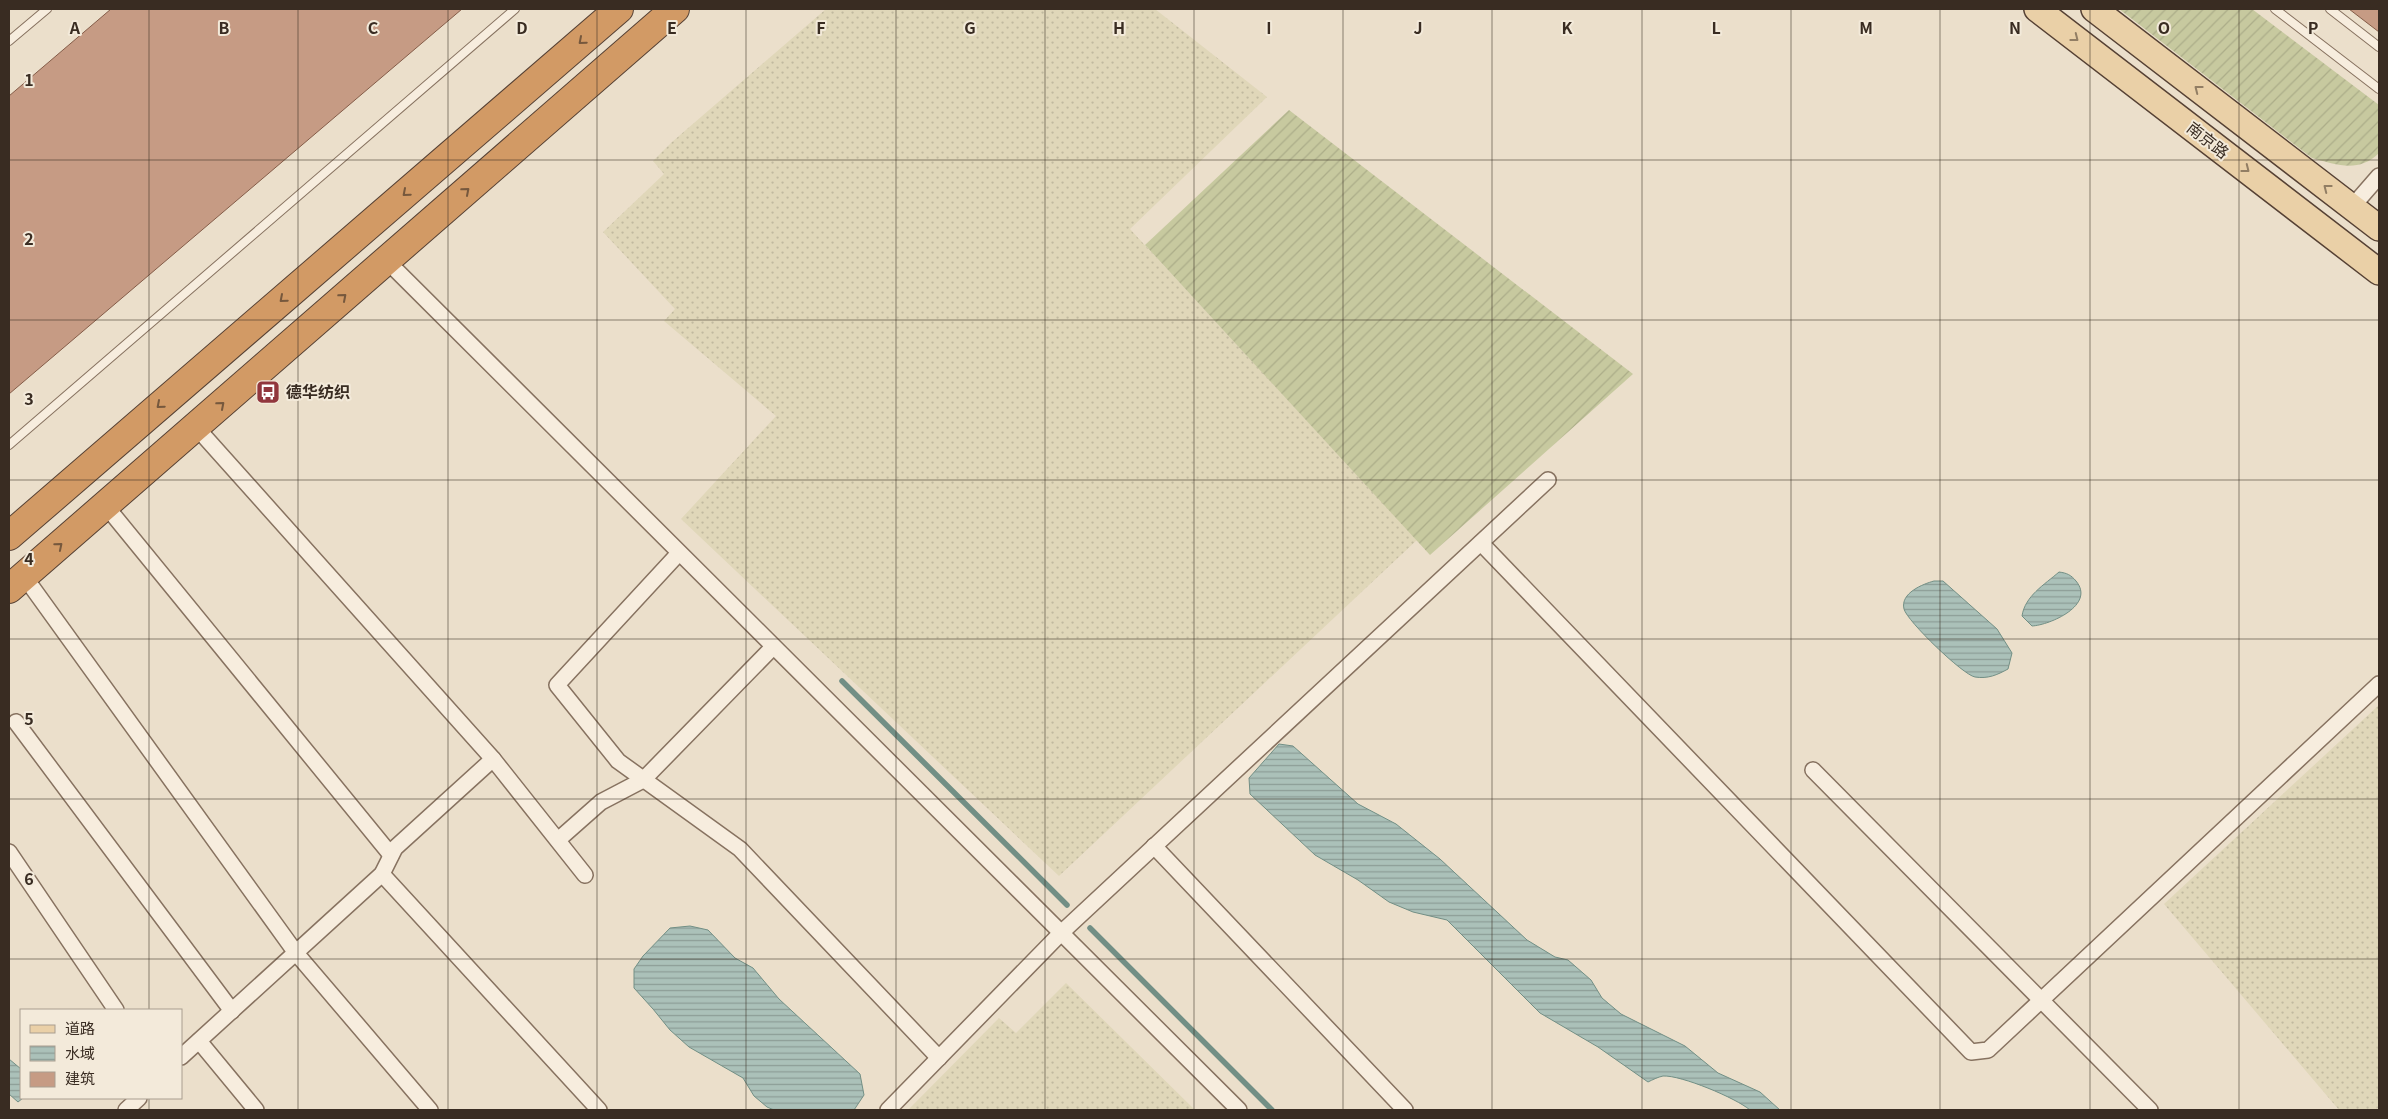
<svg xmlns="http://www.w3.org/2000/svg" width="2388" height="1119" viewBox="0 0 2388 1119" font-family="Georgia,'Noto Sans SC',serif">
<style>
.farmland{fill:url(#farmland-dots)}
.garden{fill:url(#garden-furrows)}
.water{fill:url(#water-rules);stroke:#728f85}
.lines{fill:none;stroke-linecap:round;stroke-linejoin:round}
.stream{stroke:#728f85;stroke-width:5.5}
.building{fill:#c69b84;stroke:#845c48}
.lane-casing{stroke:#877260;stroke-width:10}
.street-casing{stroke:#877260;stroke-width:18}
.primary-casing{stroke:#564134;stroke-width:28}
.highway-casing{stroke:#564134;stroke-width:30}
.lane{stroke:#f7edde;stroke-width:8}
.street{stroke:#f7edde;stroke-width:15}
.primary{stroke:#ead0a7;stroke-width:25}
.highway{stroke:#d29a65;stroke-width:28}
.oneway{stroke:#927e64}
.oneway2{stroke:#76583d}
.grid{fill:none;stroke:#392c22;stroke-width:1;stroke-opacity:0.55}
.labels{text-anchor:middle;stroke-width:4;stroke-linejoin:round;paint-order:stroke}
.street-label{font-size:16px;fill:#392c22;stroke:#f3eada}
.poi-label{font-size:16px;font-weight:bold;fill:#392c22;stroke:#f3eada;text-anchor:start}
.grid-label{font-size:16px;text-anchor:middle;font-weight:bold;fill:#392c22;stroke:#f3eada;stroke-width:4;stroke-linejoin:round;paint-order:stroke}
</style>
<defs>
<pattern id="farmland-dots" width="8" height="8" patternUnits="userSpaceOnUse" patternTransform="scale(1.25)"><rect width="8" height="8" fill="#e0d7b9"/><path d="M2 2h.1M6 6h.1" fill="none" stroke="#c1b99f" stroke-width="1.8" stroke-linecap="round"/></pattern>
<pattern id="garden-furrows" width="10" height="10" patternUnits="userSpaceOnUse" patternTransform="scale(1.25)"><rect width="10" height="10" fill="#c7c99f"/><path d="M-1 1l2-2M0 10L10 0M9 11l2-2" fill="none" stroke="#acad89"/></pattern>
<pattern id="water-rules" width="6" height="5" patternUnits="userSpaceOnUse" patternTransform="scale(1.25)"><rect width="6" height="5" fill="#abc1b9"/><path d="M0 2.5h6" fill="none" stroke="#8c9d96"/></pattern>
</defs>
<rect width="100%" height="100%" fill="#ebdfcb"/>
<g class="farmland">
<polygon points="826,9 1155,9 1267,97 1130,229 1417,540 1059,876 681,519 776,416 664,321 675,309 603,232 664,174 653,161 672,142"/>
<polygon points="2379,705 2379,1107 2376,1110 2339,1110 2164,904"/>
<polygon points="1066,983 1195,1110 908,1110 999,1018 1016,1033"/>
</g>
<g class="garden">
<path d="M2119 9H2252L2379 105V153C2359 173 2337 165 2312 158Z"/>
<polygon points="1289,110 1633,374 1430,555 1145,245"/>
</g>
<g class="water">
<path d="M2059 572C2067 573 2071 575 2076 581 2096 605 2050 625 2032 626L2022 616C2025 596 2044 585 2059 572Z"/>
<path d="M1934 581H1943L1997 629 2012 653 2008 669C1997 675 1988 679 1975 677 1963 675 1907 621 1904 609 1900 593 1923 584 1934 581Z"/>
<path d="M1279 744 1293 746 1358 804 1396 824 1440 859 1527 940 1555 957 1568 960 1591 980 1602 998 1621 1014 1685 1046 1718 1073 1760 1092 1780 1110H1750C1736 1098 1681 1075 1663 1076 1658 1077 1652 1080 1648 1082L1598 1047 1540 1013 1447 920 1413 912 1389 902 1358 880 1315 855 1250 794 1249 778Z"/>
<polygon points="690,926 708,930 735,958 753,968 779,999 860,1074 864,1095 854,1110 774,1110 767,1107 754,1096 743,1078 689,1047 670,1030 653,1009 634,988 634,969 643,956 670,928"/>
<polygon points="9,1059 21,1069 23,1098 18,1102 9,1094"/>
</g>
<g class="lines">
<g class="stream">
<polyline points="842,681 1067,905"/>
<polyline points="1090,928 1272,1110"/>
</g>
</g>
<g class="building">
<polygon points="111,9 462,9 9,394 9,96"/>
<polygon points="2349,9 2379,9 2379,32"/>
</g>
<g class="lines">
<g class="lane-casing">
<g id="lane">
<polyline points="2275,9 2379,89"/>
<polyline points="2330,9 2379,47"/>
<polyline points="9,41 47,9"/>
<polyline points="9,445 515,9"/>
</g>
</g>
<g class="street-casing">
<g id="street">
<polyline points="2352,207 2379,176"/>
<polyline points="386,260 1239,1110"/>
<polyline points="196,427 493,759 585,875"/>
<polyline points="106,506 391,855"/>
<polyline points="1481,543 1971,1052 1988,1050 2379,684"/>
<polyline points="679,553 557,685 618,761 740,849 939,1058"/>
<polyline points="24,576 296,953 430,1110"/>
<polyline points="16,722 232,1011"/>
<polyline points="1813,770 2150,1110"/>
<polyline points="558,840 601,802 643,780 773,647"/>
<polyline points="1154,846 1405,1110"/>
<polyline points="9,852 116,1010"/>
<polyline points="382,874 599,1110"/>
<polyline points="199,1041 256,1110"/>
<polyline points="181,1057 382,874 395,848 493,759"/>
<polyline points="126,1110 139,1098"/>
<polyline points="888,1110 1061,933 1548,480"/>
</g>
</g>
<g class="primary-casing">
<g id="primary">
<polyline points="2037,9 2379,272"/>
<polyline points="2094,9 2379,228"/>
</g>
</g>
<g class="highway-casing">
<g id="highway">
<polyline points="9,536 619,9"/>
<polyline points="9,589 675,9"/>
</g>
</g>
<use href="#lane" class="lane"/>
<use href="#street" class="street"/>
<use href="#primary" class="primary"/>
<use href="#highway" class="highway"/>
</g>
<defs><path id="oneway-chevron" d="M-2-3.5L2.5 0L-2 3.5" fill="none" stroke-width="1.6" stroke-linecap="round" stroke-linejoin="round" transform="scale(1.25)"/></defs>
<g class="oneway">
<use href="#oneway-chevron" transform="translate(2075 38) rotate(38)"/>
<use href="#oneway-chevron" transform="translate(2198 89) rotate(-142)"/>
<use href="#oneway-chevron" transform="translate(2246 169) rotate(38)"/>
<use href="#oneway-chevron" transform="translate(2327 188) rotate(-142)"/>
</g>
<g class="oneway2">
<use href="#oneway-chevron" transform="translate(582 41) rotate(139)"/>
<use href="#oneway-chevron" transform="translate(466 191) rotate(-41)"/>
<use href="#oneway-chevron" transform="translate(406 193) rotate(139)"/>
<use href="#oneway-chevron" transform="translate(343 297) rotate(-41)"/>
<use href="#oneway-chevron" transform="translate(283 299) rotate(139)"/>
<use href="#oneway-chevron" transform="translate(160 405) rotate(139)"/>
<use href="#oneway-chevron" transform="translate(221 405) rotate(-41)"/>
<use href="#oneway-chevron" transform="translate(59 546) rotate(-40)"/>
</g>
<path class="grid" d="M149 9V1010M298 9V1110M448 9V1110M597 9V1110M746 9V1110M896 9V1110M1045 9V1110M1194 9V1110M1343 9V1110M1492 9V1110M1642 9V1110M1791 9V1110M1940 9V1110M2090 9V1110M2239 9V1110M9 160H2379M9 320H2379M9 480H2379M9 639H2379M9 799H2379M9 959H2379M149 1098V1110"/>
<defs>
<g id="bus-square" transform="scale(1.25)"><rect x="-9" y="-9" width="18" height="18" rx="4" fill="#91363d" stroke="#f3eada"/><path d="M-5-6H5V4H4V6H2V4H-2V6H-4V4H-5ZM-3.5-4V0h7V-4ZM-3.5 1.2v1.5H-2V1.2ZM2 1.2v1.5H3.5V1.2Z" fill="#fff"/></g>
</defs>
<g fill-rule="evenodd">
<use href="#bus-square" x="268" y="392"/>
</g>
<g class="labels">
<g class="street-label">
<text transform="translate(2208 140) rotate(38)" y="6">南京路</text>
</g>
<g class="poi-label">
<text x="286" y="398">德华纺织</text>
</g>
</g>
<g class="grid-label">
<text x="75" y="34">A</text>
<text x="224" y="34">B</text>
<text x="373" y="34">C</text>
<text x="522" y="34">D</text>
<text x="672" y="34">E</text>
<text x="821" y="34">F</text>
<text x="970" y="34">G</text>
<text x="1119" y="34">H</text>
<text x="1269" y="34">I</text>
<text x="1418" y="34">J</text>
<text x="1567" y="34">K</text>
<text x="1716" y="34">L</text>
<text x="1866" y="34">M</text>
<text x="2015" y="34">N</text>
<text x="2164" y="34">O</text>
<text x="2313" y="34">P</text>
<text x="29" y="86">1</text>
<text x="29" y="245">2</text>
<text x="29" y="405">3</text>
<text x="29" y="565">4</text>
<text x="29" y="725">5</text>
<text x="29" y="885">6</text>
</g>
<rect width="2388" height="1119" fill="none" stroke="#392c22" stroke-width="20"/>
<rect x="20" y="1009" width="162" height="90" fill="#f3eada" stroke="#a99e90"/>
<rect x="30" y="1025" width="25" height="8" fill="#ead0a7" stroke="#a99e90"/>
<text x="65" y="1034" font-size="15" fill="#392c22">道路</text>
<rect x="30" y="1046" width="25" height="15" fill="url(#water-rules)" stroke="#a99e90"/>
<text x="65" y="1059" font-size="15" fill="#392c22">水域</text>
<rect x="30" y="1072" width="25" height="15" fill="#c69b84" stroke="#a99e90"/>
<text x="65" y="1084" font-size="15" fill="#392c22">建筑</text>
</svg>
